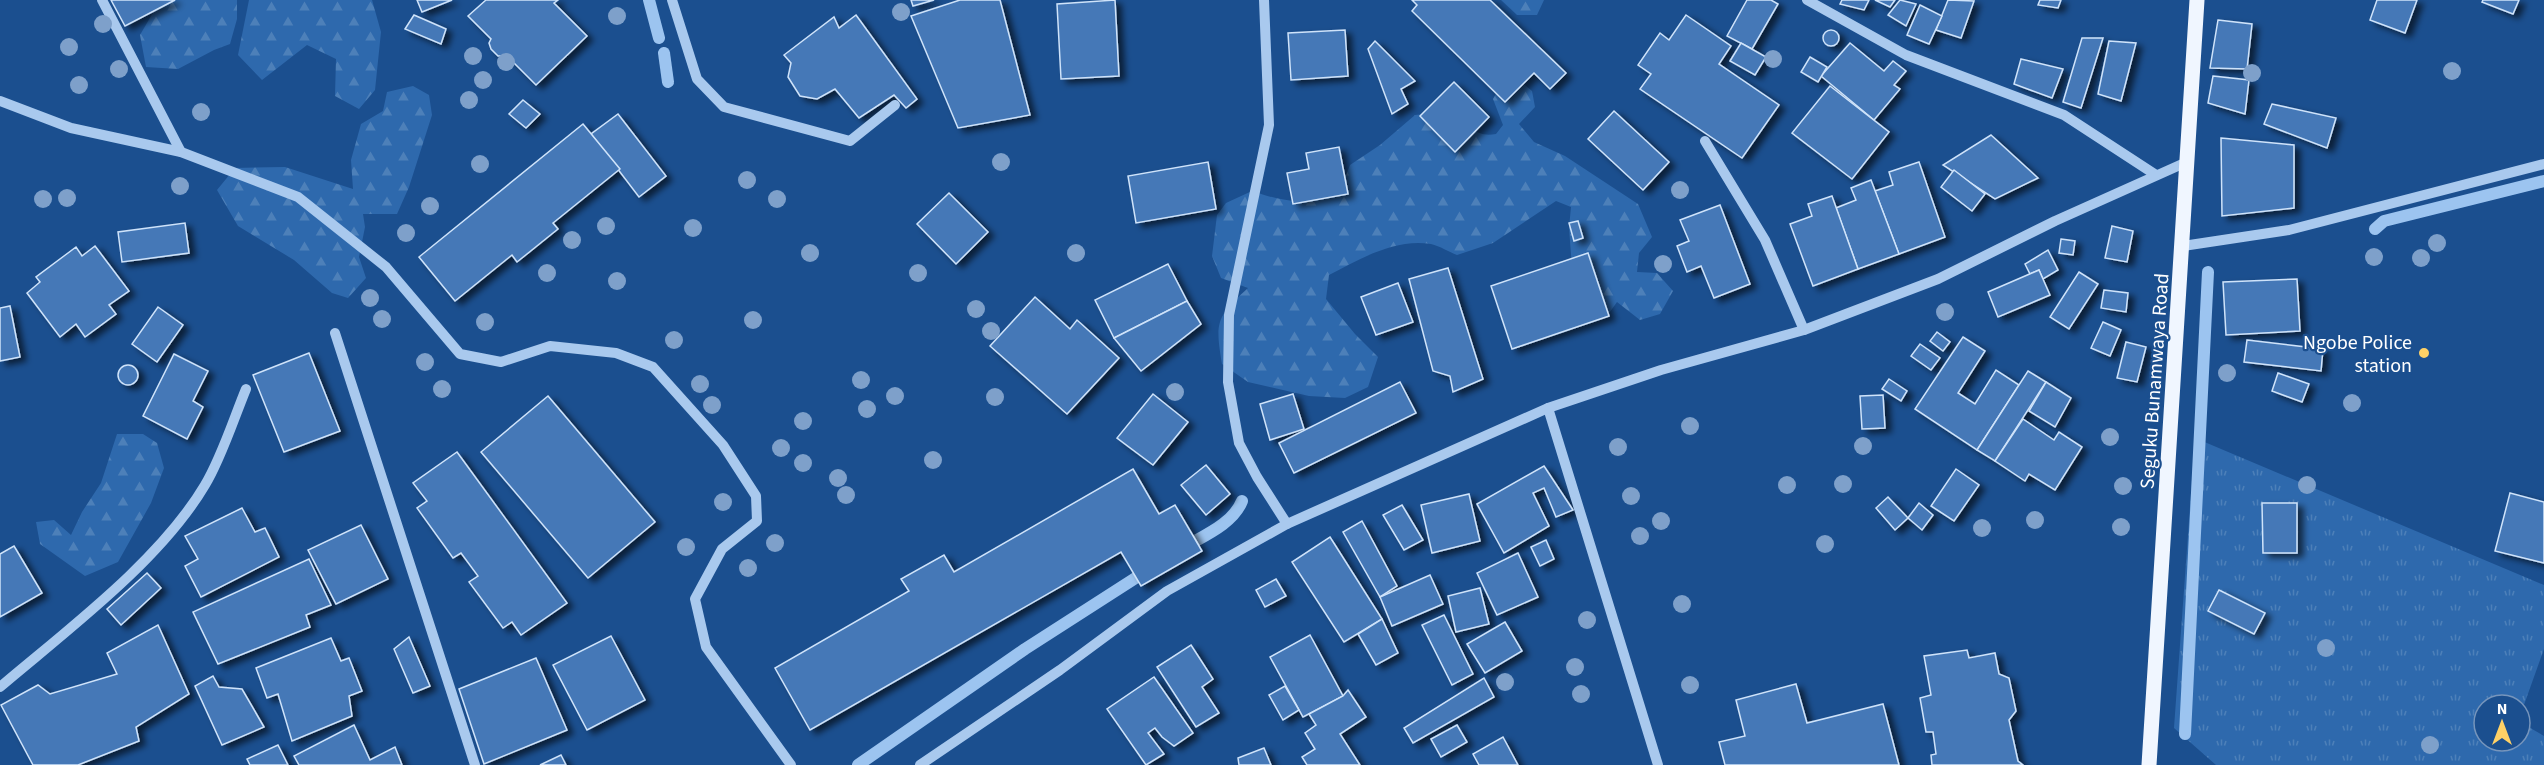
<svg xmlns="http://www.w3.org/2000/svg" width="2544" height="765" viewBox="0 0 2544 765" font-family="'Source Sans 3',sans-serif">
<style>
.grass{fill:url(#grass-tufts)}
.forest{fill:url(#forest-firs)}
.lines{fill:none;stroke-linecap:round;stroke-linejoin:round}
.stream{stroke:#9cc4f0;stroke-width:12}
.building{fill:#4478b7;stroke:#cfe3fa;stroke-width:1.5;filter:url(#shadow)}
.minor{stroke:#a9c9ee;stroke-width:10}
.major{stroke:#f0f6ff;stroke-width:15}
.tree{fill:#7ea0ca}
.poi-dot{fill:#ffd166;stroke:#1b4f8f;stroke-width:2}
.labels{text-anchor:middle;stroke-width:4.5;stroke-linejoin:round;paint-order:stroke}
.poi-label{font-size:20px;fill:#fff;stroke:#1b4f8f;text-anchor:end}
.street-label{font-size:20px;fill:#fff;stroke:#1b4f8f}
</style>
<defs>
<pattern id="grass-tufts" width="24" height="20" patternUnits="userSpaceOnUse" patternTransform="scale(1.5)"><rect width="24" height="20" fill="#2e69ad"/><path d="M3 7l-1-3M5 7V3M7 7l1-3M15 17l-1-3M17 17v-4M19 17l1-3" fill="none" stroke="#4d80b9"/></pattern>
<pattern id="forest-firs" width="22" height="20" patternUnits="userSpaceOnUse" patternTransform="scale(1.5)"><rect width="22" height="20" fill="#2e69ad"/><path d="M5 1l3.5 6h-7zM16 11l3.5 6h-7z" fill="#4d80b9"/></pattern>
<filter id="shadow"><feDropShadow dx="6" dy="4" stdDeviation="3" flood-color="#0009"/></filter>
</defs>
<rect width="100%" height="100%" fill="#1b4f8f"/>
<polygon class="grass" points="2195,438 2544,585 2544,649 2520,716 2520,705 2484,705 2484,741 2520,741 2520,722 2544,736 2544,765 2216,765 2174,728"/>
<g class="forest">
<polygon points="164,0 237,0 237,19 230,44 214,50 178,69 146,67 140,35 158,4"/>
<polygon points="249,0 372,0 381,32 375,90 359,109 335,96 336,59 307,45 262,80 238,55"/>
<polygon points="1501,0 1544,0 1537,15 1517,15"/>
<path d="M1519 80 1532 91 1535 107 1519 124 1534 142 1565 156 1638 204 1652 237 1639 253 1637 272 1657 273 1673 291 1660 314 1640 320 1617 302 1607 316 1572 267 1569 228 1571 207 1556 201 1493 243 1457 255C1449 252 1440 246 1431 244 1395 238 1360 259 1329 275L1326 299 1355 334 1378 357 1368 387 1345 398 1309 396 1248 382 1222 364C1215 322 1216 317 1248 288L1221 278 1212 256 1217 215 1226 203 1252 191C1291 204 1303 205 1341 188L1350 165 1380 145 1415 115 1455 111C1467 125 1476 138 1496 134L1503 125 1493 99 1501 85Z"/>
<polygon points="413,86 429,95 432,115 409,187 397,214 363,214 365,227 359,257 366,278 348,298 332,293 294,260 238,226 217,190 235,168 285,167 353,189 351,160 361,124 383,111 387,92"/>
<polygon points="117,434 143,434 157,443 164,468 151,503 118,562 85,576 40,544 36,522 54,520 71,535 82,512 101,483"/>
</g>
<g class="lines">
<g class="stream">
<polyline points="649,0 659,38"/>
<polyline points="664,53 668,82"/>
<polyline points="2375,229 2384,221 2544,181"/>
<path d="M1183 548C1203 536 1233 524 1242 501"/>
<polyline points="2185,734 2208,272"/>
<polyline points="858,765 1025,649 1148,570"/>
</g>
</g>
<g class="building">
<polygon points="111,0 175,0 125,26"/>
<polygon points="417,0 452,0 422,12"/>
<polygon points="486,0 558,0 554,3 587,36 536,85 507,56 498,56 491,49 489,43 491,39 468,16"/>
<polygon points="911,0 934,0 913,6"/>
<polygon points="960,0 1000,0 1030,115 958,128 911,16"/>
<polygon points="1115,0 1119,76 1061,79 1057,4"/>
<polygon points="1412,0 1490,0 1566,73 1550,89 1534,73 1505,102 1412,11 1417,5"/>
<polygon points="1747,0 1771,0 1778,4 1752,49 1727,36"/>
<polygon points="1842,0 1869,0 1864,10 1840,4"/>
<polygon points="1875,0 1895,0 1890,7"/>
<polygon points="1900,0 1916,4 1906,26 1888,15"/>
<polygon points="1948,0 1974,1 1961,38 1936,30"/>
<polygon points="2040,0 2061,0 2058,8 2038,5"/>
<polygon points="2377,0 2417,0 2405,33 2370,20"/>
<polygon points="2483,0 2519,0 2513,14 2482,2"/>
<polygon points="1920,5 1942,16 1929,44 1907,35"/>
<polygon points="414,15 446,29 441,44 405,29"/>
<polygon points="856,15 917,99 906,108 894,95 859,118 835,89 817,99 800,96 788,77 791,63 784,55 834,17 839,28"/>
<polygon points="1686,15 1731,46 1719,64 1779,105 1742,158 1640,89 1651,74 1638,65 1660,33 1669,40"/>
<polygon points="2218,20 2252,24 2247,69 2210,68"/>
<circle cx="1831" cy="38" r="8"/>
<polygon points="1345,30 1348,76 1291,80 1288,33"/>
<polygon points="2082,38 2103,38 2081,108 2063,102"/>
<polygon points="1375,41 1415,81 1401,89 1408,104 1392,114 1368,49"/>
<polygon points="2109,41 2136,43 2121,101 2098,94"/>
<polygon points="1741,43 1766,57 1755,75 1730,61"/>
<polygon points="1850,43 1884,71 1893,61 1906,71 1894,85 1900,89 1874,120 1821,76"/>
<polygon points="1810,57 1827,67 1818,82 1801,72"/>
<polygon points="2021,59 2063,69 2052,98 2014,84"/>
<polygon points="2213,76 2249,80 2245,114 2208,103"/>
<polygon points="1454,82 1489,117 1455,152 1420,116"/>
<polygon points="1830,86 1889,132 1852,179 1792,133"/>
<polygon points="523,100 540,114 526,128 509,114"/>
<polygon points="2272,104 2336,118 2327,148 2264,124"/>
<polygon points="1614,111 1669,162 1643,190 1588,139"/>
<polygon points="618,114 666,176 639,197 591,134"/>
<polygon points="583,124 620,169 553,223 558,229 517,262 512,255 455,301 419,257"/>
<polygon points="1991,135 2038,178 1995,199 1943,165"/>
<polygon points="2221,138 2294,145 2294,208 2222,216"/>
<polygon points="1339,147 1348,194 1293,204 1287,173 1309,169 1306,153"/>
<polygon points="1208,162 1216,209 1136,223 1128,176"/>
<polygon points="1919,162 1945,237 1899,254 1875,191 1893,185 1889,172"/>
<polygon points="1954,170 1985,194 1972,211 1941,187"/>
<polygon points="1871,180 1899,254 1858,269 1836,208 1856,200 1851,188"/>
<polygon points="949,193 988,232 956,264 917,224"/>
<polygon points="1832,196 1858,269 1813,286 1790,224 1812,216 1808,204"/>
<polygon points="1720,205 1750,284 1714,298 1701,266 1687,272 1677,246 1689,241 1680,220"/>
<polygon points="1578,221 1583,238 1574,241 1569,223"/>
<polygon points="185,223 189,253 122,262 118,232"/>
<polygon points="2112,226 2133,231 2127,262 2105,258"/>
<polygon points="2061,239 2075,241 2073,255 2059,253"/>
<polygon points="95,246 129,291 109,305 116,314 85,337 76,324 60,337 27,293 40,282 36,277 76,247 82,256"/>
<polygon points="2048,250 2058,270 2043,279 2039,270 2030,274 2025,264"/>
<polygon points="1588,253 1609,316 1512,349 1491,286"/>
<polygon points="1168,264 1187,301 1114,338 1095,300"/>
<polygon points="1448,268 1483,379 1453,392 1450,376 1433,371 1409,279"/>
<polygon points="2039,270 2050,295 1998,317 1988,292"/>
<polygon points="2079,272 2098,284 2069,329 2050,317"/>
<polygon points="2297,279 2300,331 2226,335 2223,282"/>
<polygon points="1398,283 1413,322 1376,335 1361,297"/>
<polygon points="2104,290 2128,293 2126,312 2101,308"/>
<polygon points="1035,297 1070,329 1077,320 1119,358 1067,414 990,346"/>
<polygon points="1187,301 1201,324 1141,371 1114,338"/>
<polygon points="10,306 20,357 0,361 0,308"/>
<polygon points="158,307 183,325 157,362 132,344"/>
<polygon points="2103,322 2121,330 2110,356 2091,348"/>
<polygon points="1937,332 1950,342 1943,351 1930,341"/>
<polygon points="1963,337 1985,351 1958,393 1975,404 1996,370 2019,385 1977,450 1915,409"/>
<polygon points="2247,340 2323,349 2321,371 2244,362"/>
<polygon points="2126,342 2146,347 2137,382 2117,378"/>
<polygon points="1920,344 1940,358 1931,370 1911,356"/>
<polygon points="309,353 340,431 284,452 253,375"/>
<polygon points="174,354 208,371 193,401 203,407 187,439 143,416"/>
<circle cx="128" cy="375" r="10"/>
<polygon points="2028,371 2046,382 1995,461 1977,450"/>
<polygon points="2278,373 2309,384 2302,402 2272,391"/>
<polygon points="1889,379 1907,391 1901,401 1882,389"/>
<polygon points="1400,382 1416,413 1294,473 1279,443"/>
<polygon points="2046,382 2071,398 2055,427 2029,411"/>
<polygon points="1153,394 1188,422 1153,465 1117,438"/>
<polygon points="1293,394 1304,429 1270,440 1260,404"/>
<polygon points="1883,395 1885,428 1862,429 1860,396"/>
<polygon points="548,396 655,522 588,578 481,452"/>
<polygon points="2023,419 2054,440 2059,432 2082,447 2055,490 2029,474 2025,481 1995,461"/>
<polygon points="457,452 567,603 521,635 512,622 503,628 469,582 478,576 461,553 453,558 417,508 427,501 413,483"/>
<polygon points="1206,465 1230,494 1206,515 1181,485"/>
<polygon points="1544,466 1573,510 1556,517 1544,488 1533,493 1549,526 1504,553 1477,504"/>
<polygon points="1133,469 1159,514 1175,505 1202,551 1141,586 1121,552 810,730 775,668 909,591 901,579 944,555 954,572"/>
<polygon points="1956,469 1979,485 1954,521 1931,506"/>
<polygon points="2510,493 2544,502 2544,563 2495,551"/>
<polygon points="1469,494 1480,541 1432,553 1421,505"/>
<polygon points="1888,497 1908,518 1895,530 1876,508"/>
<polygon points="1919,503 1933,515 1922,530 1908,518"/>
<polygon points="2262,503 2297,503 2297,553 2263,553"/>
<polygon points="1402,505 1423,540 1404,550 1383,515"/>
<polygon points="242,508 255,532 265,528 279,557 201,597 185,566 198,559 185,536"/>
<polygon points="1362,521 1397,586 1380,597 1343,532"/>
<polygon points="361,525 388,579 336,604 308,550"/>
<polygon points="1330,537 1382,619 1344,642 1292,562"/>
<polygon points="1546,540 1554,559 1540,566 1531,547"/>
<polygon points="14,546 42,593 0,617 0,554"/>
<polygon points="1518,553 1538,597 1497,615 1477,573"/>
<polygon points="309,559 331,605 306,615 310,627 218,664 193,612"/>
<polygon points="147,573 161,588 121,625 107,609"/>
<polygon points="1430,575 1443,604 1392,626 1380,597"/>
<polygon points="1276,579 1286,596 1265,607 1256,590"/>
<polygon points="1480,588 1489,624 1456,632 1448,596"/>
<polygon points="2219,590 2265,613 2254,634 2208,611"/>
<polygon points="1444,615 1473,674 1452,685 1422,625"/>
<polygon points="1382,619 1398,653 1376,665 1358,634"/>
<polygon points="1505,622 1522,651 1485,673 1467,644"/>
<polygon points="158,625 189,694 136,727 139,741 78,765 33,765 1,705 38,685 50,694 117,674 107,653"/>
<polygon points="1310,635 1343,696 1303,717 1270,657"/>
<polygon points="611,636 645,700 587,730 553,665"/>
<polygon points="409,637 430,686 413,693 394,649"/>
<polygon points="331,638 341,661 349,658 362,691 349,696 352,716 292,741 278,694 267,698 256,668"/>
<polygon points="1191,645 1213,679 1202,687 1219,713 1196,727 1157,667"/>
<polygon points="1967,650 1969,658 1995,653 1999,674 2009,678 2016,711 2009,720 2018,761 2023,765 1932,765 1931,755 1936,754 1933,732 1926,732 1920,698 1931,695 1924,656"/>
<polygon points="536,658 567,730 484,764 459,689"/>
<polygon points="213,676 219,687 242,689 264,727 222,745 195,686"/>
<polygon points="1154,677 1193,733 1174,746 1162,737 1155,728 1148,733 1164,754 1146,765 1107,709"/>
<polygon points="1484,678 1494,697 1413,743 1404,728"/>
<polygon points="1796,684 1807,723 1883,704 1899,765 1725,765 1719,742 1745,736 1736,700"/>
<polygon points="1285,686 1299,710 1283,720 1269,695"/>
<polygon points="1348,690 1366,717 1340,734 1360,765 1307,765 1302,757 1315,749 1305,733 1316,725 1309,714 1343,696"/>
<polygon points="354,725 370,760 395,747 402,765 299,765 294,756"/>
<polygon points="1457,725 1467,742 1441,757 1431,739"/>
<polygon points="1503,737 1518,765 1479,765 1473,754"/>
<polygon points="278,745 288,765 250,765 247,759"/>
<polygon points="1264,748 1271,765 1239,765 1238,758"/>
<polygon points="561,755 566,765 540,765"/>
</g>
<g class="lines">
<g class="minor">
<polyline points="102,0 181,152"/>
<polyline points="672,0 697,79 724,107 850,141 895,105"/>
<polyline points="1264,0 1269,125 1229,315 1228,382 1239,443 1257,477 1287,524"/>
<polyline points="1807,0 1906,55 2064,115 2156,175"/>
<polyline points="0,101 71,128 181,152 298,197 386,267 460,354 501,362 550,346 616,353 653,367 723,445 756,496 757,521 722,549 695,599 706,647 791,765"/>
<polyline points="1705,141 1765,240 1804,330"/>
<polyline points="2183,246 2289,230 2544,164"/>
<polyline points="335,333 475,765"/>
<polyline points="1548,408 1658,765"/>
<path d="M0 687C67 630 160 561 205 485 221 459 234 418 246 389"/>
<polyline points="920,765 1060,670 1167,591 1287,524 1548,408 1661,370 1804,330 1938,279 2055,221 2189,161"/>
</g>
<polyline class="major" points="2149,765 2197,0"/>
</g>
<g class="tree">
<circle cx="901" cy="12" r="9"/>
<circle cx="617" cy="16" r="9"/>
<circle cx="103" cy="24" r="9"/>
<circle cx="69" cy="47" r="9"/>
<circle cx="473" cy="56" r="9"/>
<circle cx="1773" cy="59" r="9"/>
<circle cx="506" cy="62" r="9"/>
<circle cx="119" cy="69" r="9"/>
<circle cx="2452" cy="71" r="9"/>
<circle cx="2252" cy="73" r="9"/>
<circle cx="483" cy="80" r="9"/>
<circle cx="79" cy="85" r="9"/>
<circle cx="469" cy="100" r="9"/>
<circle cx="201" cy="112" r="9"/>
<circle cx="1001" cy="162" r="9"/>
<circle cx="480" cy="164" r="9"/>
<circle cx="747" cy="180" r="9"/>
<circle cx="180" cy="186" r="9"/>
<circle cx="1680" cy="190" r="9"/>
<circle cx="67" cy="198" r="9"/>
<circle cx="43" cy="199" r="9"/>
<circle cx="777" cy="199" r="9"/>
<circle cx="430" cy="206" r="9"/>
<circle cx="606" cy="226" r="9"/>
<circle cx="693" cy="228" r="9"/>
<circle cx="406" cy="233" r="9"/>
<circle cx="572" cy="240" r="9"/>
<circle cx="2437" cy="243" r="9"/>
<circle cx="810" cy="253" r="9"/>
<circle cx="1076" cy="253" r="9"/>
<circle cx="2374" cy="257" r="9"/>
<circle cx="2421" cy="258" r="9"/>
<circle cx="1663" cy="264" r="9"/>
<circle cx="547" cy="273" r="9"/>
<circle cx="918" cy="273" r="9"/>
<circle cx="617" cy="281" r="9"/>
<circle cx="370" cy="298" r="9"/>
<circle cx="976" cy="309" r="9"/>
<circle cx="1945" cy="312" r="9"/>
<circle cx="382" cy="319" r="9"/>
<circle cx="753" cy="320" r="9"/>
<circle cx="485" cy="322" r="9"/>
<circle cx="991" cy="331" r="9"/>
<circle cx="674" cy="340" r="9"/>
<circle cx="425" cy="362" r="9"/>
<circle cx="2227" cy="373" r="9"/>
<circle cx="861" cy="380" r="9"/>
<circle cx="700" cy="384" r="9"/>
<circle cx="442" cy="389" r="9"/>
<circle cx="1175" cy="392" r="9"/>
<circle cx="895" cy="396" r="9"/>
<circle cx="995" cy="397" r="9"/>
<circle cx="2352" cy="403" r="9"/>
<circle cx="712" cy="405" r="9"/>
<circle cx="867" cy="409" r="9"/>
<circle cx="803" cy="421" r="9"/>
<circle cx="1690" cy="426" r="9"/>
<circle cx="2110" cy="437" r="9"/>
<circle cx="1863" cy="446" r="9"/>
<circle cx="1618" cy="447" r="9"/>
<circle cx="781" cy="448" r="9"/>
<circle cx="933" cy="460" r="9"/>
<circle cx="803" cy="463" r="9"/>
<circle cx="838" cy="478" r="9"/>
<circle cx="1843" cy="484" r="9"/>
<circle cx="1787" cy="485" r="9"/>
<circle cx="2307" cy="485" r="9"/>
<circle cx="2123" cy="486" r="9"/>
<circle cx="846" cy="495" r="9"/>
<circle cx="1631" cy="496" r="9"/>
<circle cx="723" cy="502" r="9"/>
<circle cx="2035" cy="520" r="9"/>
<circle cx="1661" cy="521" r="9"/>
<circle cx="2121" cy="527" r="9"/>
<circle cx="1982" cy="528" r="9"/>
<circle cx="1640" cy="536" r="9"/>
<circle cx="775" cy="543" r="9"/>
<circle cx="1825" cy="544" r="9"/>
<circle cx="686" cy="547" r="9"/>
<circle cx="748" cy="568" r="9"/>
<circle cx="1682" cy="604" r="9"/>
<circle cx="1587" cy="620" r="9"/>
<circle cx="2326" cy="648" r="9"/>
<circle cx="1575" cy="667" r="9"/>
<circle cx="1505" cy="682" r="9"/>
<circle cx="1690" cy="685" r="9"/>
<circle cx="1581" cy="694" r="9"/>
<circle cx="2430" cy="745" r="9"/>
</g>
<circle class="poi-dot" cx="2424" cy="353" r="6"/>
<g class="labels">
<g class="poi-label">
<text x="2412" y="349">Ngobe Police<tspan x="2412" dy="23">station</tspan></text>
</g>
<g class="street-label">
<text transform="translate(2154 381) rotate(-86)" y="7">Seguku Bunamwaya Road</text>
</g>
</g>
<g transform="translate(2502 723)"><circle r="28" fill="#1b4f8f" stroke="#7695bc" stroke-width="1.5"/>
<path d="M0-4.5L10 22L0 15L-10 22Z" fill="#ffd166"/>
<text y="-9" font-size="16" font-weight="bold" text-anchor="middle" fill="#ffffff">N</text>
</g>
</svg>
